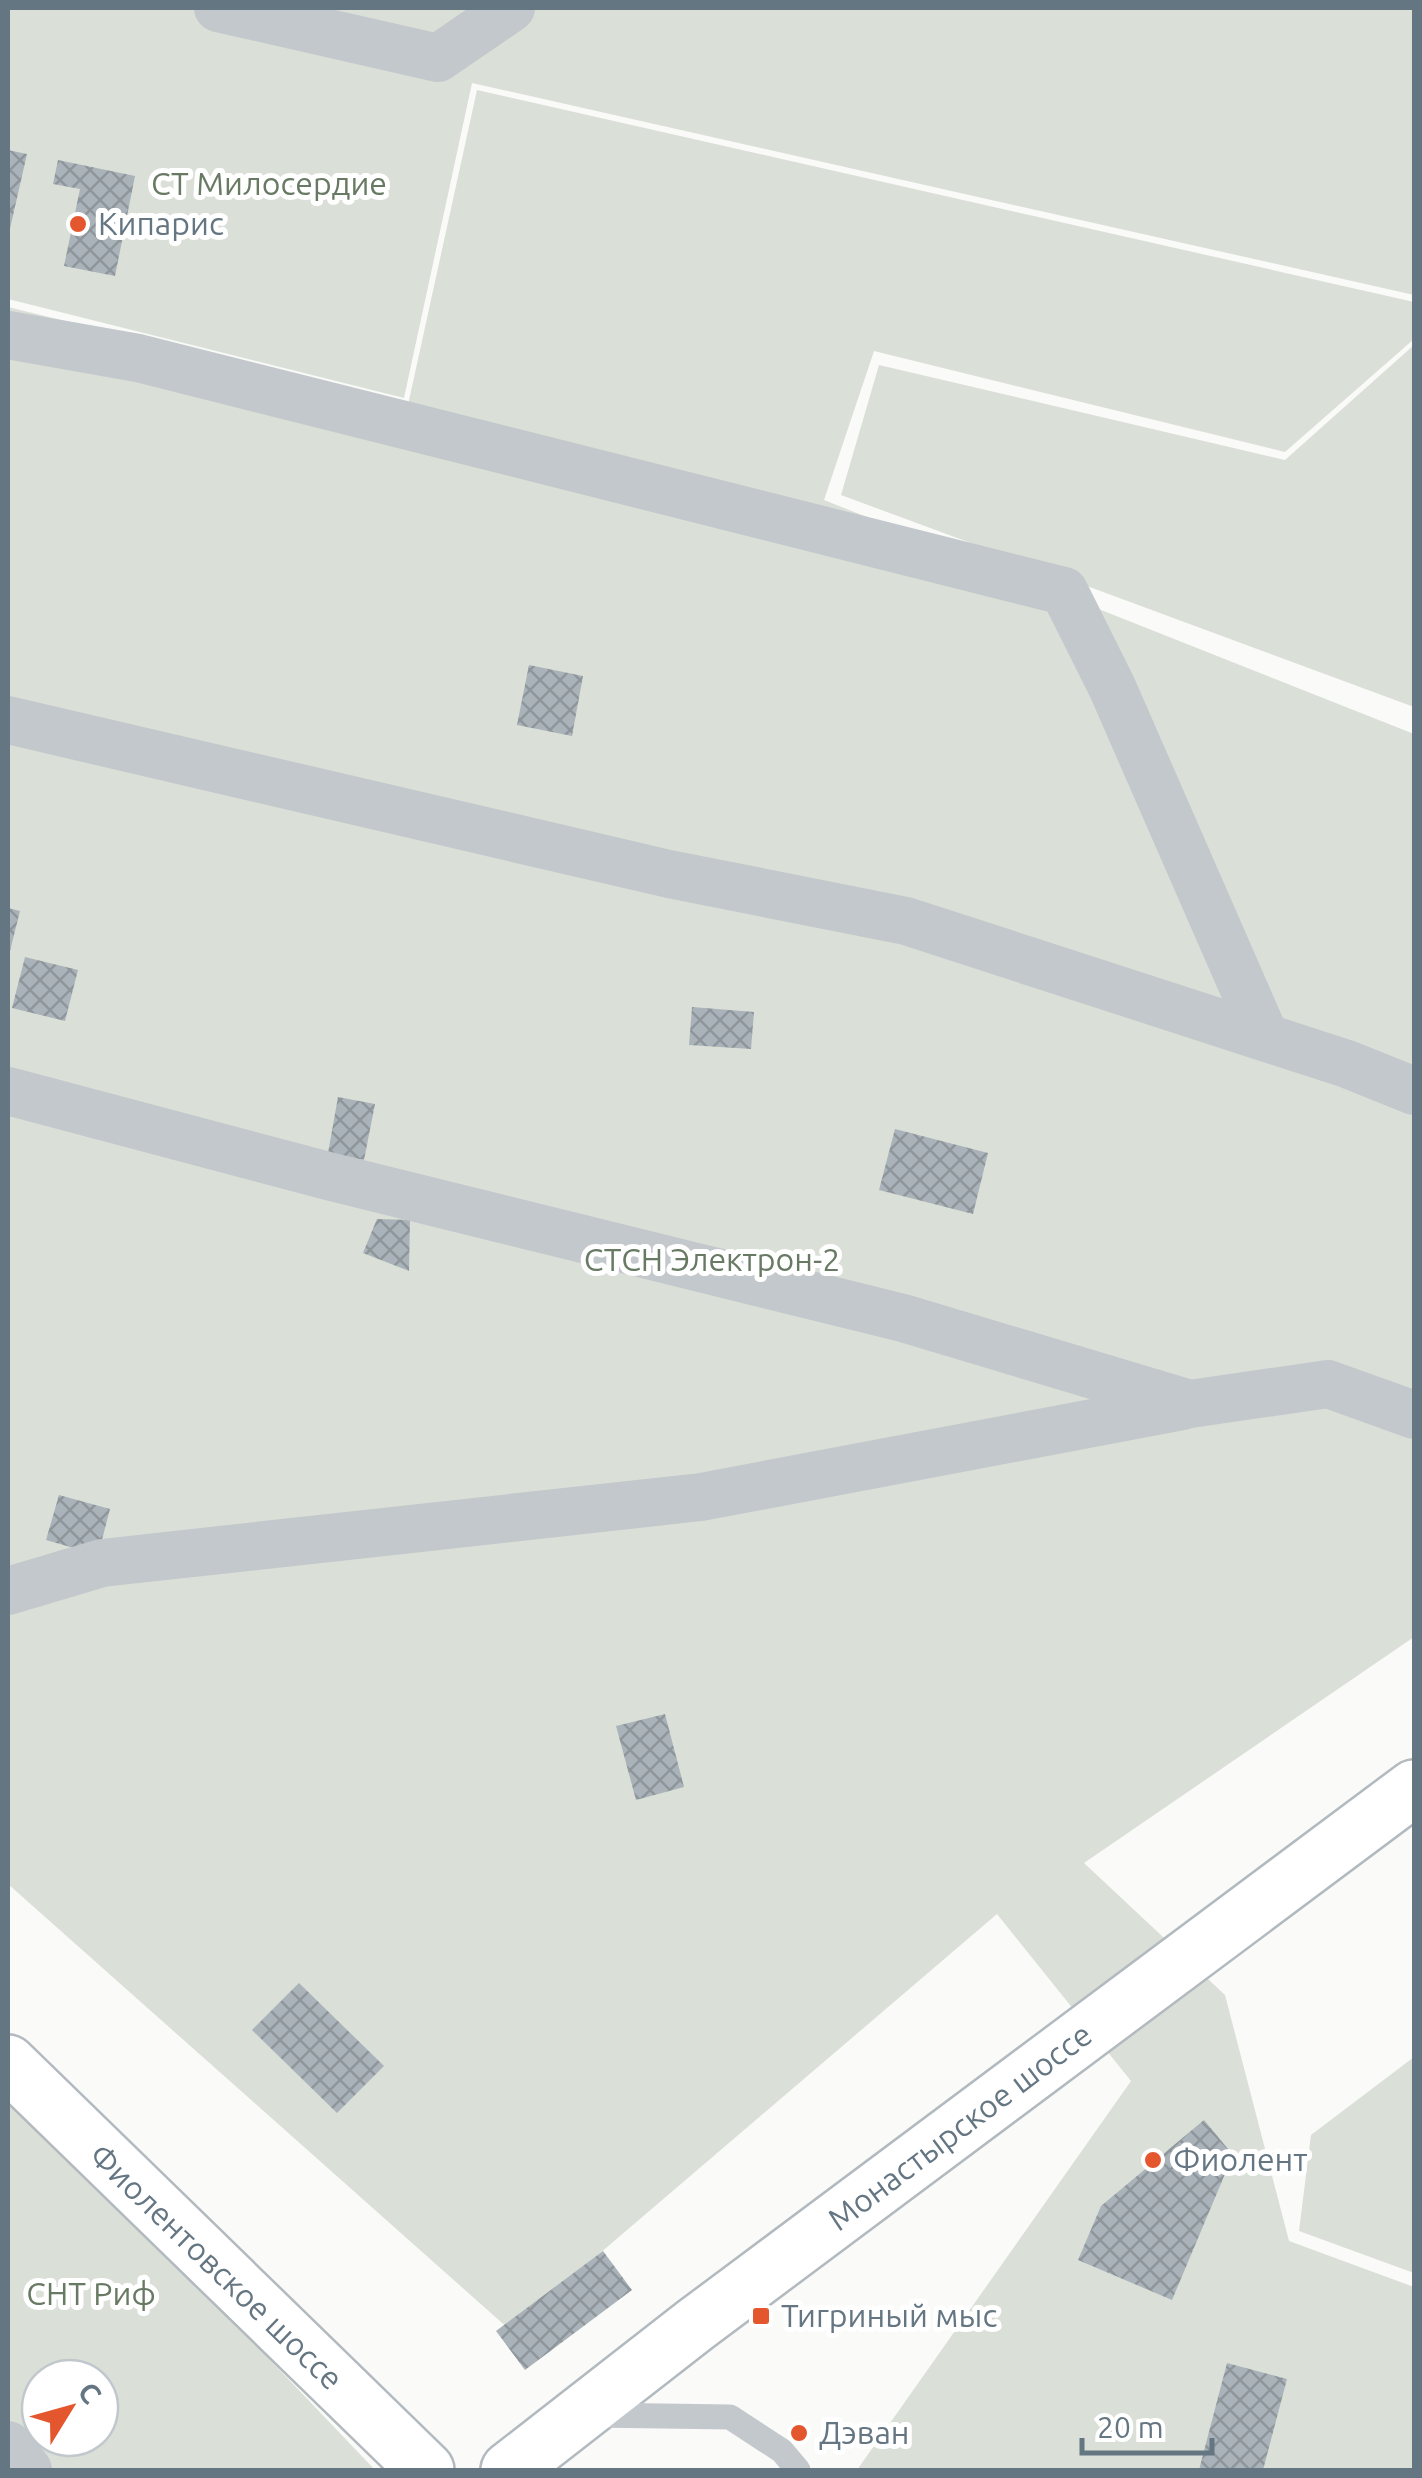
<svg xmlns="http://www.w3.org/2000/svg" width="1422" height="2478" viewBox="0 0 1422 2478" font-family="Ubuntu,sans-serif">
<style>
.garden{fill:#dadfd7;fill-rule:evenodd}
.building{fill:url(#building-cross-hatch)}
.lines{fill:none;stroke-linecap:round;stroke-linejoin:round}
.secondary-casing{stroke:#b3babf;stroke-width:60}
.service{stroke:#c3c8cc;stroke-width:25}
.minor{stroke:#c3c8cc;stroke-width:48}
.secondary{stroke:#fff;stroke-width:55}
.poi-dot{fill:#e4572e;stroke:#fff;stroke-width:4}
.labels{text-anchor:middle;stroke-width:10;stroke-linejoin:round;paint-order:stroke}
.park-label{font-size:32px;fill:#687a64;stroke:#fff}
.poi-label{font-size:32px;fill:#657683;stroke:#fff;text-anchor:start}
.street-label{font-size:32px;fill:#657683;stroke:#fff}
</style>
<defs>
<pattern id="building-cross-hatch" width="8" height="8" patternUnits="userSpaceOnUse" patternTransform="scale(2.5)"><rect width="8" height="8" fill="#aab3b9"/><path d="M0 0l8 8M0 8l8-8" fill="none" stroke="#8e969c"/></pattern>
</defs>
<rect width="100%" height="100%" fill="#fafaf8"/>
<g class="garden">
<polygon points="8,8 1414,8 1414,295 472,83 404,398 8,299"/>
<polygon points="477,90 1414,302 1414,339 1285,452 874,351 824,500 1414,734 1414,1637 1084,1863 1225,1995 1289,2241 1414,2287 1414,2470 857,2470 1131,2081 997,1914 510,2330 8,1884 8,307 408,405"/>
<polygon points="1414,345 1414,707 841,495 879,365 1285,460"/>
<polygon points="1414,2057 1414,2273 1299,2231 1311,2135"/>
<path d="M8 2085 375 2470H8ZM40 2378H100V2438H40Z"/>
</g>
<g class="building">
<polygon points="8,150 27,154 9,233 8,232"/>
<polygon points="58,160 135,176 115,276 64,266 80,189 53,184"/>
<polygon points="529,665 583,676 572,736 517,725"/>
<polygon points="8,908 20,911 9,955 8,955"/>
<polygon points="25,957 78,970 65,1021 12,1008"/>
<polygon points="692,1007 754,1012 751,1049 689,1045"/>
<polygon points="338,1097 375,1104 364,1160 328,1153"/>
<polygon points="895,1129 988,1153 973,1214 879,1190"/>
<polygon points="377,1219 410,1220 409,1271 363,1253"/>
<polygon points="59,1495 110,1509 98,1555 46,1540"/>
<polygon points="665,1714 684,1787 636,1800 616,1726"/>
<polygon points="299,1983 384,2066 337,2113 252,2030"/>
<polygon points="1204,2120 1233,2155 1172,2300 1078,2260 1101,2206"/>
<polygon points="603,2251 632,2290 525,2370 496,2331"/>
<polygon points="1227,2363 1287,2379 1263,2470 1199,2470"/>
</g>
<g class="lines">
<g class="secondary-casing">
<g id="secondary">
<polyline points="8,2063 426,2470"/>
<polyline points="509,2470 695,2325 1414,1788"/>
</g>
</g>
<polyline class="service" points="592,2415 730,2417 782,2451 798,2470"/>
<g class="minor">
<polyline points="218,8 438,58 511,8"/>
<polyline points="8,335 138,358 1064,591 1112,687 1265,1037"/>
<polyline points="8,720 669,874 906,921 1347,1064 1414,1091"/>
<polyline points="8,1091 332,1177 903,1318 1190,1404 1328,1384 1414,1415"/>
<polyline points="8,1591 102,1563 701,1497 1183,1406"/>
<polyline points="8,2445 28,2470"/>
</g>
<use href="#secondary" class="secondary"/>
</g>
<g class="poi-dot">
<circle cx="78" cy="224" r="10"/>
<circle cx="1153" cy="2160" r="10"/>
<rect x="751" y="2306" width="20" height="20" rx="5"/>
<circle cx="799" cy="2433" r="10"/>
</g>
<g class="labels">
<g class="park-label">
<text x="269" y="195">СТ Милосердие</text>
<text x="712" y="1271">СТСН Электрон-2</text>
<text x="91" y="2305">СНТ Риф</text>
</g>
<g class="poi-label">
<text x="98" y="235">Кипарис</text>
<text x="1173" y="2171">Фиолент</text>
<text x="781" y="2327">Тигриный мыс</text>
<text x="819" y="2444">Дэван</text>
</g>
<g class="street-label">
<text transform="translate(960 2127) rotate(-37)" y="11">Монастырское шоссе</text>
<text transform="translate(216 2267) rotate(44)" y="11">Фиолентовское шоссе</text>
</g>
</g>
<rect width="1422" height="2478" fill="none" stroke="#657683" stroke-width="20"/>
<g transform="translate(70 2408) rotate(53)"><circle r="48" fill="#ffffff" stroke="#c1c8cd" stroke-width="2.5"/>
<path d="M0-8L18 38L0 25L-18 38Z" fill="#e4572e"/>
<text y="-15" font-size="28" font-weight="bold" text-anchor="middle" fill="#657683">С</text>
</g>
<path d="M1082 2438v15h130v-15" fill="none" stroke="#657683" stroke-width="5"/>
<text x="1097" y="2438" font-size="30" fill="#657683" stroke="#ffffff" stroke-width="8" paint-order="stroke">20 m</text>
</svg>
